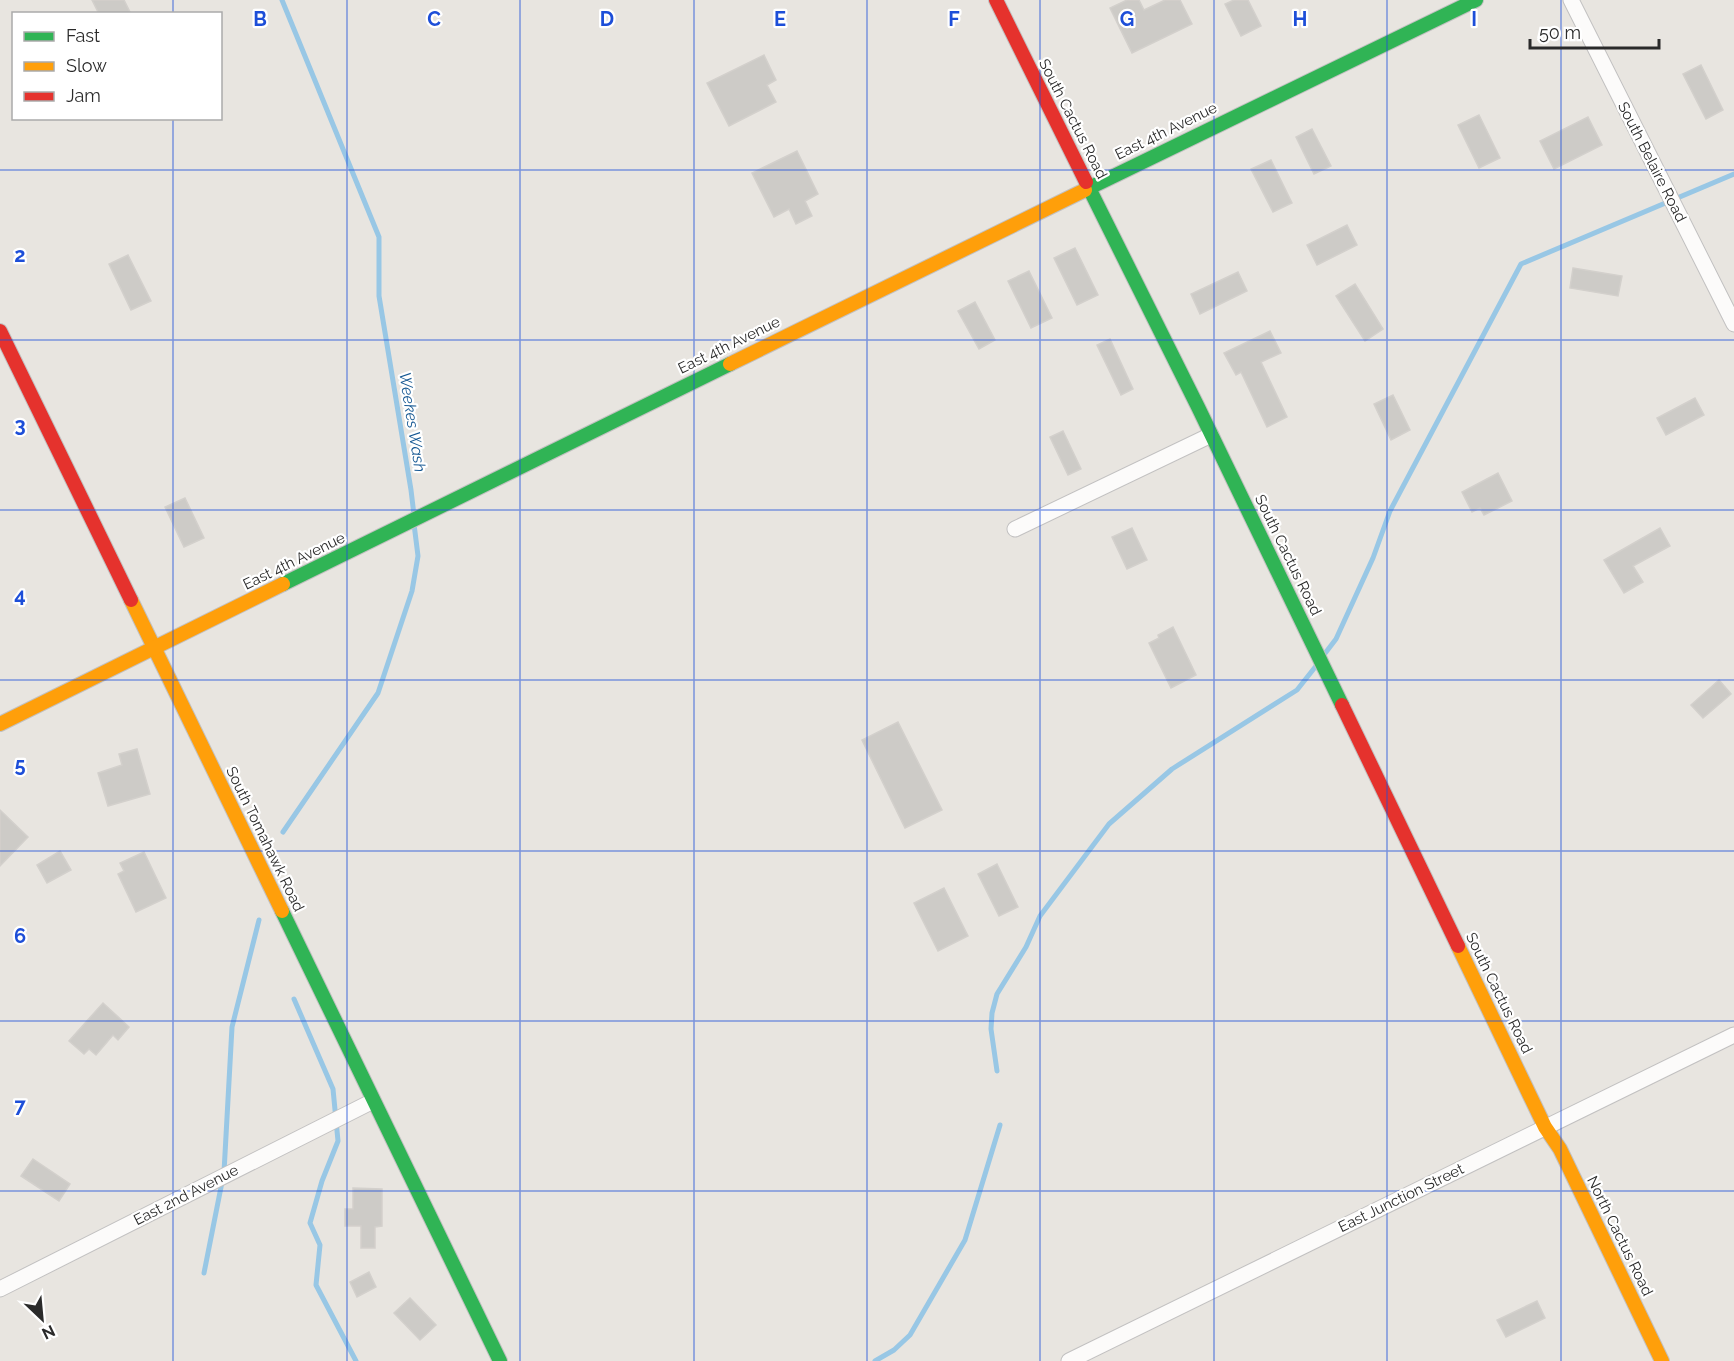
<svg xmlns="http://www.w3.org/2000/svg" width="1734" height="1361" viewBox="0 0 1734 1361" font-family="Raleway,sans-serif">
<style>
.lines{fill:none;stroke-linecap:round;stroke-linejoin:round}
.stream{stroke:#98c7e5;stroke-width:5}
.building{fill:#cdcbc7;stroke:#d3d0cc;stroke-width:1.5}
.street-casing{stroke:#c2c1c1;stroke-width:17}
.fast-casing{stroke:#c2c1c1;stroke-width:16}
.slow-casing{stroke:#c2c1c1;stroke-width:16}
.jam-casing{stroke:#c2c1c1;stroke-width:16}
.street{stroke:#fcfbfa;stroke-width:15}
.fast{stroke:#30b455;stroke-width:14}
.slow{stroke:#ff9f0a;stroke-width:14}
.jam{stroke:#e5322d;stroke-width:14}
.grid{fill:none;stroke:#1d4ed8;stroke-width:1.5;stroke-opacity:0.55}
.labels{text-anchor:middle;stroke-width:4.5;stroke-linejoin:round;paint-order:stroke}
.street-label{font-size:15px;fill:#2a2a2a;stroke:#fff}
.water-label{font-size:16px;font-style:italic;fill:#155792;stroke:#fff}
.grid-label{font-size:20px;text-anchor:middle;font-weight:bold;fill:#1d4ed8;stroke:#fff;stroke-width:4.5;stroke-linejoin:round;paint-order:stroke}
</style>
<rect width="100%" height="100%" fill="#e8e5e0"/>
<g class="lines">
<g class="stream">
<polyline points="282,0 379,237 379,296 411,490 414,515"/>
<polyline points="1323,656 1336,639 1373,558 1390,511 1521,264 1734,174"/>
<polyline points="283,832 378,693 412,591 418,556 414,524"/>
<polyline points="294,999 333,1089 338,1141 322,1181 310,1223 320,1245 316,1285 356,1361"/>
<polyline points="997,1071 991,1029 992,1013 997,994 1026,947 1040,916 1109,824 1172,769 1297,690 1316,666"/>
<polyline points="204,1273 224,1172 232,1027 259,920"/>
<polyline points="875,1361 894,1350 910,1335 965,1240 1000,1125"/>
</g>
</g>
<g class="building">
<polygon points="92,0 124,0 131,14 99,14"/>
<polygon points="1127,0 1139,0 1144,10 1165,0 1180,0 1192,24 1132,53 1110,8"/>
<polygon points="1234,0 1248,0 1261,26 1241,36 1225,4"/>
<polygon points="764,55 776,80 767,85 776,102 729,126 707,83"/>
<polygon points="1701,65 1723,110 1706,119 1683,74"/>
<polygon points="1479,115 1500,158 1479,168 1458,125"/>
<polygon points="1588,117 1602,145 1554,169 1540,141"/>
<polygon points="1312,129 1331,166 1314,174 1296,137"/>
<polygon points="797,151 818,194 805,201 812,216 796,224 789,209 774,217 752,173"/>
<polygon points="1271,160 1292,203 1273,212 1251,169"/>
<polygon points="1347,225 1357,245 1317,265 1307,245"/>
<polygon points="1075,248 1098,295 1077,305 1054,258"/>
<polygon points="128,255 151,301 131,310 109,264"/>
<polygon points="1573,268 1622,276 1618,296 1570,288"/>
<polygon points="1029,271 1052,318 1031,328 1008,281"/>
<polygon points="1238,272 1247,291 1200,314 1191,294"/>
<polygon points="1355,284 1383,329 1365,341 1336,296"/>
<polygon points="975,302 995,340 979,349 958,311"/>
<polygon points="1270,331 1281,353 1261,362 1287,417 1267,427 1241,372 1236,375 1224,353"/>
<polygon points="1110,339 1133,389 1121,395 1097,345"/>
<polygon points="1393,395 1410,430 1391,440 1374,404"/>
<polygon points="1695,398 1704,415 1666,435 1657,418"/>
<polygon points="1063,431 1081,469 1068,475 1050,437"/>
<polygon points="1498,473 1512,501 1484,515 1480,508 1472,512 1462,492"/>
<polygon points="185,498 204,538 184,547 165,507"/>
<polygon points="1132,528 1147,560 1127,569 1112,537"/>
<polygon points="1660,528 1670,546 1633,566 1643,582 1624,593 1604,560"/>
<polygon points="1173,627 1196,675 1171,688 1149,643 1159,638 1158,635"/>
<polygon points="1719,680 1731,694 1703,718 1691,705"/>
<polygon points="898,722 942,810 905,828 862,740"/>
<polygon points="137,749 150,794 108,806 98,773 122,765 119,754"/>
<polygon points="0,810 28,837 0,866"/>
<polygon points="60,851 71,870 47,883 37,865"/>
<polygon points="144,852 166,898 136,912 118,874 124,871 120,863"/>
<polygon points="997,864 1018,907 999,916 978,874"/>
<polygon points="944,888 968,936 938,951 914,903"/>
<polygon points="103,1003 129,1027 118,1040 113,1035 96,1055 89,1049 84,1054 69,1041"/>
<polygon points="33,1159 70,1184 59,1201 21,1176"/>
<polygon points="353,1188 382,1189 382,1226 375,1227 375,1248 361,1248 361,1226 345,1226 345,1209 353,1209"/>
<polygon points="369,1272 376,1287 357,1297 350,1282"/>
<polygon points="410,1298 436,1325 420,1340 394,1313"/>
<polygon points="1537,1301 1545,1318 1506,1337 1497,1320"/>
</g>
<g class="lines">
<g class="street-casing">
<g id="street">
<polyline points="1571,0 1734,324"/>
<polyline points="1015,529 1211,435"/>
<polyline points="0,1289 373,1101"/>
<polyline points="1069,1361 1734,1035"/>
</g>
</g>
<g class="fast-casing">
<g id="fast">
<polyline points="1086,182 1198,407 1342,705"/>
<polyline points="1085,190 1476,0"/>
<polyline points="283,584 730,364"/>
<polyline points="282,911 500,1361"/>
</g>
</g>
<g class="slow-casing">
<g id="slow">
<polyline points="730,364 1085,190"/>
<polyline points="131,600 282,911"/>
<polyline points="0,724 283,584"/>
<polyline points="1458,946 1545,1127 1560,1149 1662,1361"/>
</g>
</g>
<g class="jam-casing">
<g id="jam">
<polyline points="996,0 1086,182"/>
<polyline points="0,331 131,600"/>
<polyline points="1342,705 1458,946"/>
</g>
</g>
<use href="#street" class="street"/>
<use href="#fast" class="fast"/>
<use href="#slow" class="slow"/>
<use href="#jam" class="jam"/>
</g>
<path class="grid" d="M173 0V14M347 0V1361M520 0V1361M694 0V1361M867 0V1361M1040 0V1361M1214 0V1361M1387 0V1361M1561 0V1361M173 118V1361M0 170H1734M0 340H1734M0 510H1734M0 680H1734M0 851H1734M0 1021H1734M0 1191H1734"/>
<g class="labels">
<g class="street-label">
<text transform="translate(1073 119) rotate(63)" y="5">South Cactus Road</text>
<text transform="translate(1166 131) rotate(-26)" y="5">East 4th Avenue</text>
<text transform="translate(1652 162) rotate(63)" y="5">South Belaire Road</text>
<text transform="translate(729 345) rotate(-26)" y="5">East 4th Avenue</text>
<text transform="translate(1288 555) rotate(64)" y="5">South Cactus Road</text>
<text transform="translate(294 561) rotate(-26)" y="5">East 4th Avenue</text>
<text transform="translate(265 839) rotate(64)" y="5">South Tomahawk Road</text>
<text transform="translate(1499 993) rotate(64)" y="5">South Cactus Road</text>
<text transform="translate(186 1195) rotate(-27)" y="5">East 2nd Avenue</text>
<text transform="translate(1401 1198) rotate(-26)" y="5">East Junction Street</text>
<text transform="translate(1620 1236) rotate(64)" y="5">North Cactus Road</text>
</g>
<g class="water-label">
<text transform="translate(413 422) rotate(81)" y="6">Weekes Wash</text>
</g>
</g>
<g class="grid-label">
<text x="260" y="26">B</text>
<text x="434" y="26">C</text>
<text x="607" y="26">D</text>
<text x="780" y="26">E</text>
<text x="954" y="26">F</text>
<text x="1127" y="26">G</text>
<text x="1300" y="26">H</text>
<text x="1474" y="26">I</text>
<text x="20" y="262">2</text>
<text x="20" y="432">3</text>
<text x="20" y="602">4</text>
<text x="20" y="772">5</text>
<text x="20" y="943">6</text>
<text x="20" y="1113">7</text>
</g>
<rect x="12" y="12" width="210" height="108" fill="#ffffff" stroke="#aaaaaa" stroke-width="1.5"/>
<rect x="24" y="32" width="30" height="9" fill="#30b455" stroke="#aaaaaa" stroke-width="1.5"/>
<text x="66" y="42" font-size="18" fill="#2a2a2a">Fast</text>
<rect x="24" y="62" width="30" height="9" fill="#ff9f0a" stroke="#aaaaaa" stroke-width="1.5"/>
<text x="66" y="72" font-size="18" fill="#2a2a2a">Slow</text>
<rect x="24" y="92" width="30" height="9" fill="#e5322d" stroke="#aaaaaa" stroke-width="1.5"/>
<text x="66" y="102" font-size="18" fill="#2a2a2a">Jam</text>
<g transform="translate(42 1319) rotate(154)" stroke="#ffffff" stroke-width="4.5" paint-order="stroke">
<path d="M0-4.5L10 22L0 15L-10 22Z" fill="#2a2a2a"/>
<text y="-9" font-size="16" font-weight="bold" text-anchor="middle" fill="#2a2a2a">N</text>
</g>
<path d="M1530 39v9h129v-9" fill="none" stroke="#2a2a2a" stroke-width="3"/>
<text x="1539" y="39" font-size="18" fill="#2a2a2a" stroke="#ffffff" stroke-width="4.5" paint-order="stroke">50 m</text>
</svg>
